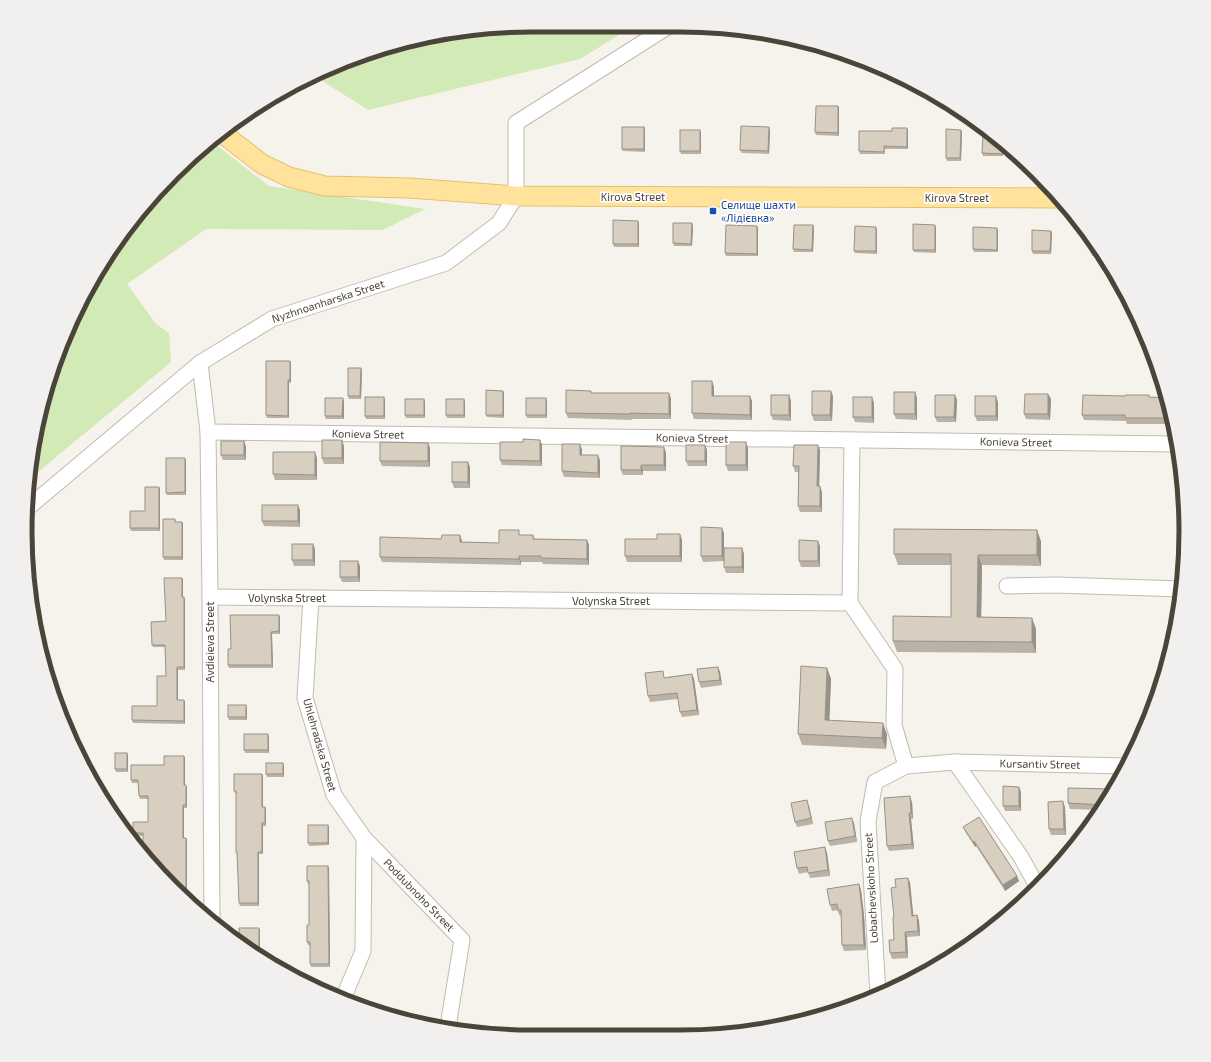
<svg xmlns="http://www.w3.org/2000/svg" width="1211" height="1062" viewBox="0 0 1211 1062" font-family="'Exo 2',sans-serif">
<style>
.green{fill:#d2eab5}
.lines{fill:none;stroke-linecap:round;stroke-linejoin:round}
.minor-casing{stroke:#c2bbae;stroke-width:17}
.major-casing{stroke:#e6c16a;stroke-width:21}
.minor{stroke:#fff;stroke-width:15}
.major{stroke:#ffe39c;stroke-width:19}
.wall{fill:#bab2a6}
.shaded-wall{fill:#979187}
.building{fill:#d8cfc1;stroke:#979187}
.transit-dot{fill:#1a4fb4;stroke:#fff;stroke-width:1.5}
.labels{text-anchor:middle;stroke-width:3.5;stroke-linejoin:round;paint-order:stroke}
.street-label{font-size:11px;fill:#4b4439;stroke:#fff}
.transit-label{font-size:11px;fill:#164399;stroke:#fff;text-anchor:start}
.rim{fill:none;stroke:#4b4439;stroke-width:5}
</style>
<rect width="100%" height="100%" fill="#f6f3ec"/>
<g class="green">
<polygon points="531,25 634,26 580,59 368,110 313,75 400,42"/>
<polygon points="211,141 269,186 425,209 383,230 206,229 127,284 156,324 169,333 171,362 32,477 35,433 64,337 129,223 198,150"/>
</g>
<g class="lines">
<g class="minor-casing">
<g id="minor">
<polyline points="200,363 208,432 210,597 212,922"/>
<polyline points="208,432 1176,444"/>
<polyline points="30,506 200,363 272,319 446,263 499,223 516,196 516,123 669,26"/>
<polyline points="1007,586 1056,585 1182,589"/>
<polyline points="210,597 850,603 852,440"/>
<polyline points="311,598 305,698 334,795 364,838 363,951 345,994 345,999"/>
<polyline points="850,603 895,669 894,725 906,766"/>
<polyline points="955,762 1021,857 1037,886"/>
<polyline points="364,838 462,940 449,1020 451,1028"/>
<polyline points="878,995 868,821 875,782 906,766 955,762 1126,766"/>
</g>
</g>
<g class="major-casing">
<polyline id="major" points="224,133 227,137 262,164 289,177 325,186 409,188 516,196 1059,198"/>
</g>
<use href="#minor" class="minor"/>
<use href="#major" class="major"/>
</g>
<g class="wall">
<polygon points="838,106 839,109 839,136 816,135 815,132"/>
<polygon points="907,128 908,131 908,149 885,149 885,154 860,154 859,151 892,131"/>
<polygon points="645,130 645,152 623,151 622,149"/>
<polygon points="770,130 769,154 742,153 740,150"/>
<polygon points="961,130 962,132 961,161 947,161 946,158"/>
<polygon points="701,133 701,154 681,154 680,151"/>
<polygon points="992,135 1003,143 1003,156 983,156 982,153"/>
<polygon points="692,223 693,226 692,246 674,246 673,243"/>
<polygon points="639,224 639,247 614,247 613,244"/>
<polygon points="813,225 814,228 813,252 794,252 793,249"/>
<polygon points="935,225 936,228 936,253 914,252 913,250"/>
<polygon points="758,228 758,256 726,256 725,253"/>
<polygon points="997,228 998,231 998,252 974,252 973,249"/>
<polygon points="877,230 877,254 855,253 854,251"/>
<polygon points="1052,233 1051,254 1033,254 1032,251"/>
<polygon points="1092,239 1102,256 1092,256 1091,253"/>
<polygon points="290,361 291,364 291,383 289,383 289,418 267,418 266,415"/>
<polygon points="362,371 361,399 349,399 348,396"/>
<polygon points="714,387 714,396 752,401 752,420 694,419 692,413"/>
<polygon points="503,391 504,393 504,418 487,417 486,415"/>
<polygon points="915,392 917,398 917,420 896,419 894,414"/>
<polygon points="592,393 669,393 671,399 671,419 632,419 632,420 568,418 566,413"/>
<polygon points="1048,394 1051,399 1050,420 1026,419 1024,414"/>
<polygon points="789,395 791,401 791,421 773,420 771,415"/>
<polygon points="955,395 957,400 956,422 937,422 935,417"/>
<polygon points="833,396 832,421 814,421 812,415"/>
<polygon points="1125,396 1150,397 1169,400 1173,424 1127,424 1126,421 1084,420 1082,415"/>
<polygon points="385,400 385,419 366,419 365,416"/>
<polygon points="344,401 344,419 326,419 325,416"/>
<polygon points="547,401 547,418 527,418 526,415"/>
<polygon points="425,402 425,418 406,418 405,415"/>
<polygon points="465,402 465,418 447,418 446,415"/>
<polygon points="998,402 998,421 977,421 975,416"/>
<polygon points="874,403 874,423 855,422 853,417"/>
<polygon points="244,441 246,447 246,460 223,460 221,455"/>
<polygon points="746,442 748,448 748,471 728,471 726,465"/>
<polygon points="428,443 430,448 430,467 382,466 380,461"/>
<polygon points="580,444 582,450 582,455 600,460 600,478 564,477 562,471"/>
<polygon points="542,445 542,466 502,465 500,460"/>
<polygon points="705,445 707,450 707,466 688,466 686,461"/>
<polygon points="344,446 344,464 324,464 322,458"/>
<polygon points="664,447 666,453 666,471 643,471 643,475 623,475 621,470"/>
<polygon points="820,450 819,486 822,492 822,512 800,512 798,506 798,472 795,472 793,466"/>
<polygon points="317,458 317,480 275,480 273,474"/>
<polygon points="186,461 186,495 167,495 166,493"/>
<polygon points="470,467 470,488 454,488 452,482"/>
<polygon points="159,487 160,489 160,531 131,531 130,528 145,511"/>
<polygon points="300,510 300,527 264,526 262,521"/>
<polygon points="175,519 176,522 182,522 183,525 183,560 164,560 163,557"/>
<polygon points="724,533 724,561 703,562 701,556"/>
<polygon points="680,534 682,540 682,562 627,562 625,556 657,539"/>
<polygon points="460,535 462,542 499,543 521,535 533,535 535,539 587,540 589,545 589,565 543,564 542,562 521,562 521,565 382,562 380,557 441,539"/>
<polygon points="1041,541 1041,566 982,565 981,617 1032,618 1036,629 1036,653 897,652 893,641 951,617 951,565 898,565 894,554"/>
<polygon points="820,546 820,567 801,567 799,561"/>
<polygon points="742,548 744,554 744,573 726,573 724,567"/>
<polygon points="315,549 315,566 294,566 292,560"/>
<polygon points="360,566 360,582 342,582 340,577"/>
<polygon points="183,580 183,597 185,600 185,670 178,670 178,700 185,702 185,724 133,723 132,720 157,706 166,676 165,647 153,647 152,645 166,621"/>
<polygon points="279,615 280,618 280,634 272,634 273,668 229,668 228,665 231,649"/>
<polygon points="718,667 720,672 722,685 701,688 699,682"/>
<polygon points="827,668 831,679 829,721 887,734 886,749 802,745 798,734"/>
<polygon points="692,674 694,679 699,715 682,717 680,712 678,699 650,702 648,696 666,677"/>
<polygon points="247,708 247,720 229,720 228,717"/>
<polygon points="269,737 269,753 245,753 244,750"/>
<polygon points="127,753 128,756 128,772 116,772 115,769"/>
<polygon points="185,758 185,785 186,785 187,788 187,808 184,808 184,838 186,838 187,841 187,899 150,864 143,836 134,836 133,833 148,822 148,799 140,799 139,796 138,783 132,783 131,780 164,765"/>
<polygon points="284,766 284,777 267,777 266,774"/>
<polygon points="262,774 263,777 263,807 265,807 266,810 266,826 263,826 263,854 259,854 259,906 240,906 239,903 238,854 237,854 236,852 236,793 235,793 234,791"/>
<polygon points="1115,789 1100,810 1070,809 1068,803"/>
<polygon points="1021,792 1021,811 1005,811 1003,806"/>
<polygon points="912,802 913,819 911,819 914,849 889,851 887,846"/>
<polygon points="809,806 813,824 797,827 795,822"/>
<polygon points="1065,807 1066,835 1051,835 1049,829"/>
<polygon points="854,823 857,842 830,846 828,841"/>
<polygon points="329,827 329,845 309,846 308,843"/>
<polygon points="963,827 1017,876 1019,881 1005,891 976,846 975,847 966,833"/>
<polygon points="827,853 830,876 810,878 808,872 799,874 797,868"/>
<polygon points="329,868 330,967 311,967 310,964 310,945 308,945 307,942 309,925 309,884 308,884 307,881"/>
<polygon points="908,878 910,883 913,916 917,915 919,921 920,936 907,937 908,958 892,959 890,953 894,940 894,917 896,887"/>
<polygon points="859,884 861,890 864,915 866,950 844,951 842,945 841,915 840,916 837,910 832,911 830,905"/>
</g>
<g class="shaded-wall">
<polygon points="838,106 839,109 839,136 838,133"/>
<polygon points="644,127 645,130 645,152 644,149"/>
<polygon points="769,127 770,130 769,154 768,151"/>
<polygon points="907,128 908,131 908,149 907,147"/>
<polygon points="700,130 701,133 701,154 700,151"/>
<polygon points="961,130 962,132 961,161 960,158"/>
<polygon points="1002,142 1003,143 1003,156 1002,154"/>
<polygon points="638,221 639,224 639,247 638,244"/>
<polygon points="692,223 693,226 692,246 691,244"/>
<polygon points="813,225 814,228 813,252 812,250"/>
<polygon points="935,225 936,228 936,253 935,250"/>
<polygon points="757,226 758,228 758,256 757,254"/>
<polygon points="876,227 877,230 877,254 876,251"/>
<polygon points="997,228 998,231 998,252 997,250"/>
<polygon points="1051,231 1052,233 1051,254 1050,251"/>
<polygon points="290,361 291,364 291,383 290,380"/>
<polygon points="361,368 362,371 361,399 360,396"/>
<polygon points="288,380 289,383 289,418 288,416"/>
<polygon points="712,381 714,387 714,401 712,396"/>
<polygon points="503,391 504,393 504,418 503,415"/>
<polygon points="831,391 833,396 832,421 830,415"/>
<polygon points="915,392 917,398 917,420 915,414"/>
<polygon points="669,393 671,399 671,419 669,414"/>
<polygon points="1048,394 1051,399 1050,420 1048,414"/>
<polygon points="789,395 791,401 791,421 789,415"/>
<polygon points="955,395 957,400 956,422 954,417"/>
<polygon points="750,396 752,401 752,420 750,415"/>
<polygon points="996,396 998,402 998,421 996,416"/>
<polygon points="384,397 385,400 385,419 384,416"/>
<polygon points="872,397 874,403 874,423 872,417"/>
<polygon points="343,398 344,401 344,419 342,416"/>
<polygon points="546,398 547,401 547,418 546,415"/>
<polygon points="424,399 425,402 425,418 424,415"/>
<polygon points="464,399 465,402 465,418 464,415"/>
<polygon points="342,440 344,446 344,464 342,458"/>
<polygon points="540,440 542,445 542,466 540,461"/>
<polygon points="244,441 246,447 246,460 244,455"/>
<polygon points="746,442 748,448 748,471 746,465"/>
<polygon points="428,443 430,448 430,467 428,461"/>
<polygon points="580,444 582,450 582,460 580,455"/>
<polygon points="705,445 707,450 707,466 705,461"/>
<polygon points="818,445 820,450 819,492 817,486"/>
<polygon points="664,447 666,453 666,471 664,465"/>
<polygon points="315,452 317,458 317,480 315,475"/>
<polygon points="598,455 600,460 600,478 598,473"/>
<polygon points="185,458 186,461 186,495 185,492"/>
<polygon points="468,462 470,467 470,488 468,482"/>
<polygon points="641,465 643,471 643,475 641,470"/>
<polygon points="820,486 822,492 822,512 820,506"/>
<polygon points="159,487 160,489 160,531 159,528"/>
<polygon points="298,505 300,510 300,527 298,521"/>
<polygon points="182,522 183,525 183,560 182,557"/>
<polygon points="722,528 724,533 724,561 722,556"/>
<polygon points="1037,530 1041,541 1041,566 1037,555"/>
<polygon points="680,534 682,540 682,562 680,556"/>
<polygon points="460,535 462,541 462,548 460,542"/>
<polygon points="587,540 589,545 589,565 587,559"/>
<polygon points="818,541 820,546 820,567 818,561"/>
<polygon points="313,544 315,549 315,566 313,560"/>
<polygon points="742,548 744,554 744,573 742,567"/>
<polygon points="978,555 982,565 981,628 977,617"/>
<polygon points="519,556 521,562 521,565 519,559"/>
<polygon points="358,561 360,566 360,582 358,577"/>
<polygon points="182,578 183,580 183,600 182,597"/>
<polygon points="184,597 185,600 185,670 184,667"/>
<polygon points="279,615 280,618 280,634 279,631"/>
<polygon points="1032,618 1036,629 1036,653 1032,642"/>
<polygon points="271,632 272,634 273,668 272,665"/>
<polygon points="177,667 178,670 178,702 177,700"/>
<polygon points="718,667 720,672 722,685 720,680"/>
<polygon points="827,668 831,679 829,731 825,720"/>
<polygon points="692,674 694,679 699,715 697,710"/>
<polygon points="184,700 185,702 185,724 184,721"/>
<polygon points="246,705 247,708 247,720 246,717"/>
<polygon points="883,723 887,734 886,749 882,738"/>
<polygon points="268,734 269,737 269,753 268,750"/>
<polygon points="127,753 128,756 128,772 127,769"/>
<polygon points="184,756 185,758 185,788 184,785"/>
<polygon points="283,763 284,766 284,777 283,774"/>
<polygon points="262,774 263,777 263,810 262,807"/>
<polygon points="186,785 187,788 187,808 186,805"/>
<polygon points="1019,787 1021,792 1021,811 1019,806"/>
<polygon points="910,796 912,802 913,819 911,813"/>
<polygon points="807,800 809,806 813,824 811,818"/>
<polygon points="1063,801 1065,807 1066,835 1064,829"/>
<polygon points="183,805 184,808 184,841 183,838"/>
<polygon points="265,807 266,810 266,826 265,823"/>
<polygon points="909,813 911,819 914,849 912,844"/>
<polygon points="852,818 854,823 857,842 855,836"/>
<polygon points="262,823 263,826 263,854 262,852"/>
<polygon points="328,825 329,827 329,845 328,843"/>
<polygon points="186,838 187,841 187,899 186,898"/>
<polygon points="974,841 976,846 975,847 973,842"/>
<polygon points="825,847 827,853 830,876 828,870"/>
<polygon points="258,852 259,854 259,906 258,903"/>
<polygon points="328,866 329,868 330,967 329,964"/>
<polygon points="1017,876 1019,881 1005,891 1003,885"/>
<polygon points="908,878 910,883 914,921 912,916"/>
<polygon points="859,884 861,890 864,915 866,950 864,945"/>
<polygon points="917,915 919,921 920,936 918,931"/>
<polygon points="259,928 260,930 260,955 259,955"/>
<polygon points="905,932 907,937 908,958 906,952"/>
</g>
<g class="building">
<polygon points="816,106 838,106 838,133 815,132"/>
<polygon points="741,126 769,127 768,151 740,150"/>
<rect x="622" y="127" width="22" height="22"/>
<polygon points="892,128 907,128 907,147 884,146 884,152 859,151 859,131 892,131"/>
<polygon points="946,129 961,130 960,158 946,158"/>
<rect x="680" y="130" width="20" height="21"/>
<polygon points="983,135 992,135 1002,142 1002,154 982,153"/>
<polygon points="613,220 638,221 638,244 613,244"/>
<polygon points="673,223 692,223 691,244 673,243"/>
<polygon points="913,224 935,225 935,250 913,250"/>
<polygon points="726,225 757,226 757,254 725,253"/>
<polygon points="794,225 813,225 812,250 793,249"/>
<polygon points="855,226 876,227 876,251 854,251"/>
<polygon points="973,227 997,228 997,250 973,249"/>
<polygon points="1032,230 1051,231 1050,251 1032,251"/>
<polygon points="1092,239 1100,253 1091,253"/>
<polygon points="266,361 290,361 290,380 288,380 288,416 266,415"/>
<polygon points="348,368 361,368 360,396 348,396"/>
<polygon points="692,381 712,381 712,396 750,396 750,415 692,413"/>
<polygon points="486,390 503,391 503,415 486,415"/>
<polygon points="566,390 591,391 591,393 669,393 669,414 630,413 630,414 566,413"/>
<polygon points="812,391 831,391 830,415 812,415"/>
<rect x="894" y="392" width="21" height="22"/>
<polygon points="1025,394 1048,394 1048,414 1024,414"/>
<rect x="771" y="395" width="18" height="20"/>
<polygon points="935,395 955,395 954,417 935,417"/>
<polygon points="1083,395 1125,396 1125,395 1149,395 1149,397 1168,398 1172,418 1125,418 1125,415 1082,415"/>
<rect x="975" y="396" width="21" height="20"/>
<rect x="365" y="397" width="19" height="19"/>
<rect x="853" y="397" width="19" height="20"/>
<polygon points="325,398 343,398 342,416 325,416"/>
<rect x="526" y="398" width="20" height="17"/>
<rect x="405" y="399" width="19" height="16"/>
<rect x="446" y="399" width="18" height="16"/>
<polygon points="523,439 540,440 540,461 500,460 500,442 523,442"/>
<rect x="322" y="440" width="20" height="18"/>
<rect x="221" y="441" width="23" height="14"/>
<polygon points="380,442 428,443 428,461 380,461"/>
<rect x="726" y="442" width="20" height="23"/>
<polygon points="562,444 580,444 580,455 598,455 598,473 562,471"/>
<rect x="686" y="445" width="19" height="16"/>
<polygon points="794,445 818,445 817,486 820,486 820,506 798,506 799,466 793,466"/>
<polygon points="621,446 664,447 664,465 641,465 641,470 621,470"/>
<polygon points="273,452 315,452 315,475 273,474"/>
<polygon points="166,458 185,458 185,492 166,493"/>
<rect x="452" y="462" width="16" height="20"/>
<polygon points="145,487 159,487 159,528 130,528 130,511 145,511"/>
<rect x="262" y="505" width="36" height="16"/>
<polygon points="163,519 175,519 175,522 182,522 182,557 163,557"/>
<polygon points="701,527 722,528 722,556 701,556"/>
<polygon points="894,529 1037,530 1037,555 978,555 977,617 1032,618 1032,642 893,641 893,616 951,617 951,554 894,554"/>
<polygon points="499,530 519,530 519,535 533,535 533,539 587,540 587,559 541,558 541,556 519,556 519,559 380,557 380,537 441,539 442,535 460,535 460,542 499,543"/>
<polygon points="657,534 680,534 680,556 625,556 625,539 657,539"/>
<polygon points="799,540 818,541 818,561 799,561"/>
<rect x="292" y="544" width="21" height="16"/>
<rect x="724" y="548" width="18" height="19"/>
<rect x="340" y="561" width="18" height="16"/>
<polygon points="164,578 182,578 182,597 184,597 184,667 177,667 177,700 184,700 184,721 132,720 132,706 157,706 157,676 166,676 165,645 152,645 151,622 166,621"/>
<polygon points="230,615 279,615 279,631 271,632 272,665 228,665 228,649 231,649"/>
<polygon points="801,666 827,668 825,720 883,723 882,738 798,734"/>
<polygon points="718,667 720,680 699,682 697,669"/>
<polygon points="663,671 664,678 692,674 697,710 680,712 677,693 648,696 645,673"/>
<rect x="228" y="705" width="18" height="12"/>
<rect x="244" y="734" width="24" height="16"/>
<rect x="115" y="753" width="12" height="16"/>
<polygon points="164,756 184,756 184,785 186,785 186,805 183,805 183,838 186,838 186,898 150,864 143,854 143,833 133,833 133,822 148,822 148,796 139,796 138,780 131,780 131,765 164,765"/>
<rect x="266" y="763" width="17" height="11"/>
<polygon points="234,774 262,774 262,807 265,807 265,823 262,823 262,852 258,852 258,903 239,903 237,852 236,852 236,791 234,791"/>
<polygon points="1003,786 1019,787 1019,806 1003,806"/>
<polygon points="1068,788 1115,789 1103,805 1068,803"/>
<polygon points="910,796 911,813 909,813 912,844 887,846 884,798"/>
<polygon points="807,800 811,818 795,822 791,803"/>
<polygon points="1063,801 1064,829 1049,829 1048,802"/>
<polygon points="979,817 1017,876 1003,885 974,841 973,842 963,827"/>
<polygon points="852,818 855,836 828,841 825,822"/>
<rect x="308" y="825" width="20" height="18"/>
<polygon points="825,847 828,870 808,873 807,867 797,868 794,852"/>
<polygon points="1063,860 1063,861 1061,864 1050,874 1047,871"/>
<polygon points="307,866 328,866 329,964 310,964 310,942 307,942 307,925 309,925 309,881 307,881"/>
<polygon points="908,878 912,916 917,915 918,931 905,932 906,952 890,953 889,940 894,940 893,917 894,917 891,888 896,887 895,879"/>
<polygon points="859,884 862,909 864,945 842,945 841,910 838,910 837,904 830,905 827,889"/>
<polygon points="239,928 259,928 259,955 240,943"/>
<polygon points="312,986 330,986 330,993"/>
</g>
<rect class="transit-dot" x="709" y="207" width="8" height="8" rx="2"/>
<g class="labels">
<g class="street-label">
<text x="633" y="201">Kirova Street</text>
<text x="957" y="202">Kirova Street</text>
<text transform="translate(328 301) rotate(-18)" y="4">Nyzhnoanharska Street</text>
<text transform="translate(368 434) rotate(1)" y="4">Konieva Street</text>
<text transform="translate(692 438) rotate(1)" y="4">Konieva Street</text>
<text transform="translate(1016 442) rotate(1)" y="4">Konieva Street</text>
<text x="287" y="602">Volynska Street</text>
<text x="611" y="605">Volynska Street</text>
<text transform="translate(210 642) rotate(-90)" y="4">Avdieieva Street</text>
<text transform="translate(320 745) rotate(74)" y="4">Uhlehradska Street</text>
<text transform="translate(1040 764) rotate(1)" y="4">Kursantiv Street</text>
<text transform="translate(871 888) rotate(-93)" y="4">Lobachevskoho Street</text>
<text transform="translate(419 895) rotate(46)" y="4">Poddubnoho Street</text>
</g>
<g class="transit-label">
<text x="721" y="209">Селище шахти<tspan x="721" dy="13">«Лідієвка»</tspan></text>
</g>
</g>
<path d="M0 0H1211V1062H0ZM531 32H680A499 499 0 0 1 1179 531V531A499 499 0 0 1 680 1030H531A499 499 0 0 1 32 531V531A499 499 0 0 1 531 32Z" fill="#f1f0ef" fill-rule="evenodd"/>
<path class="rim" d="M531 32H680A499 499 0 0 1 1179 531V531A499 499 0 0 1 680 1030H531A499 499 0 0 1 32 531V531A499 499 0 0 1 531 32Z"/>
</svg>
